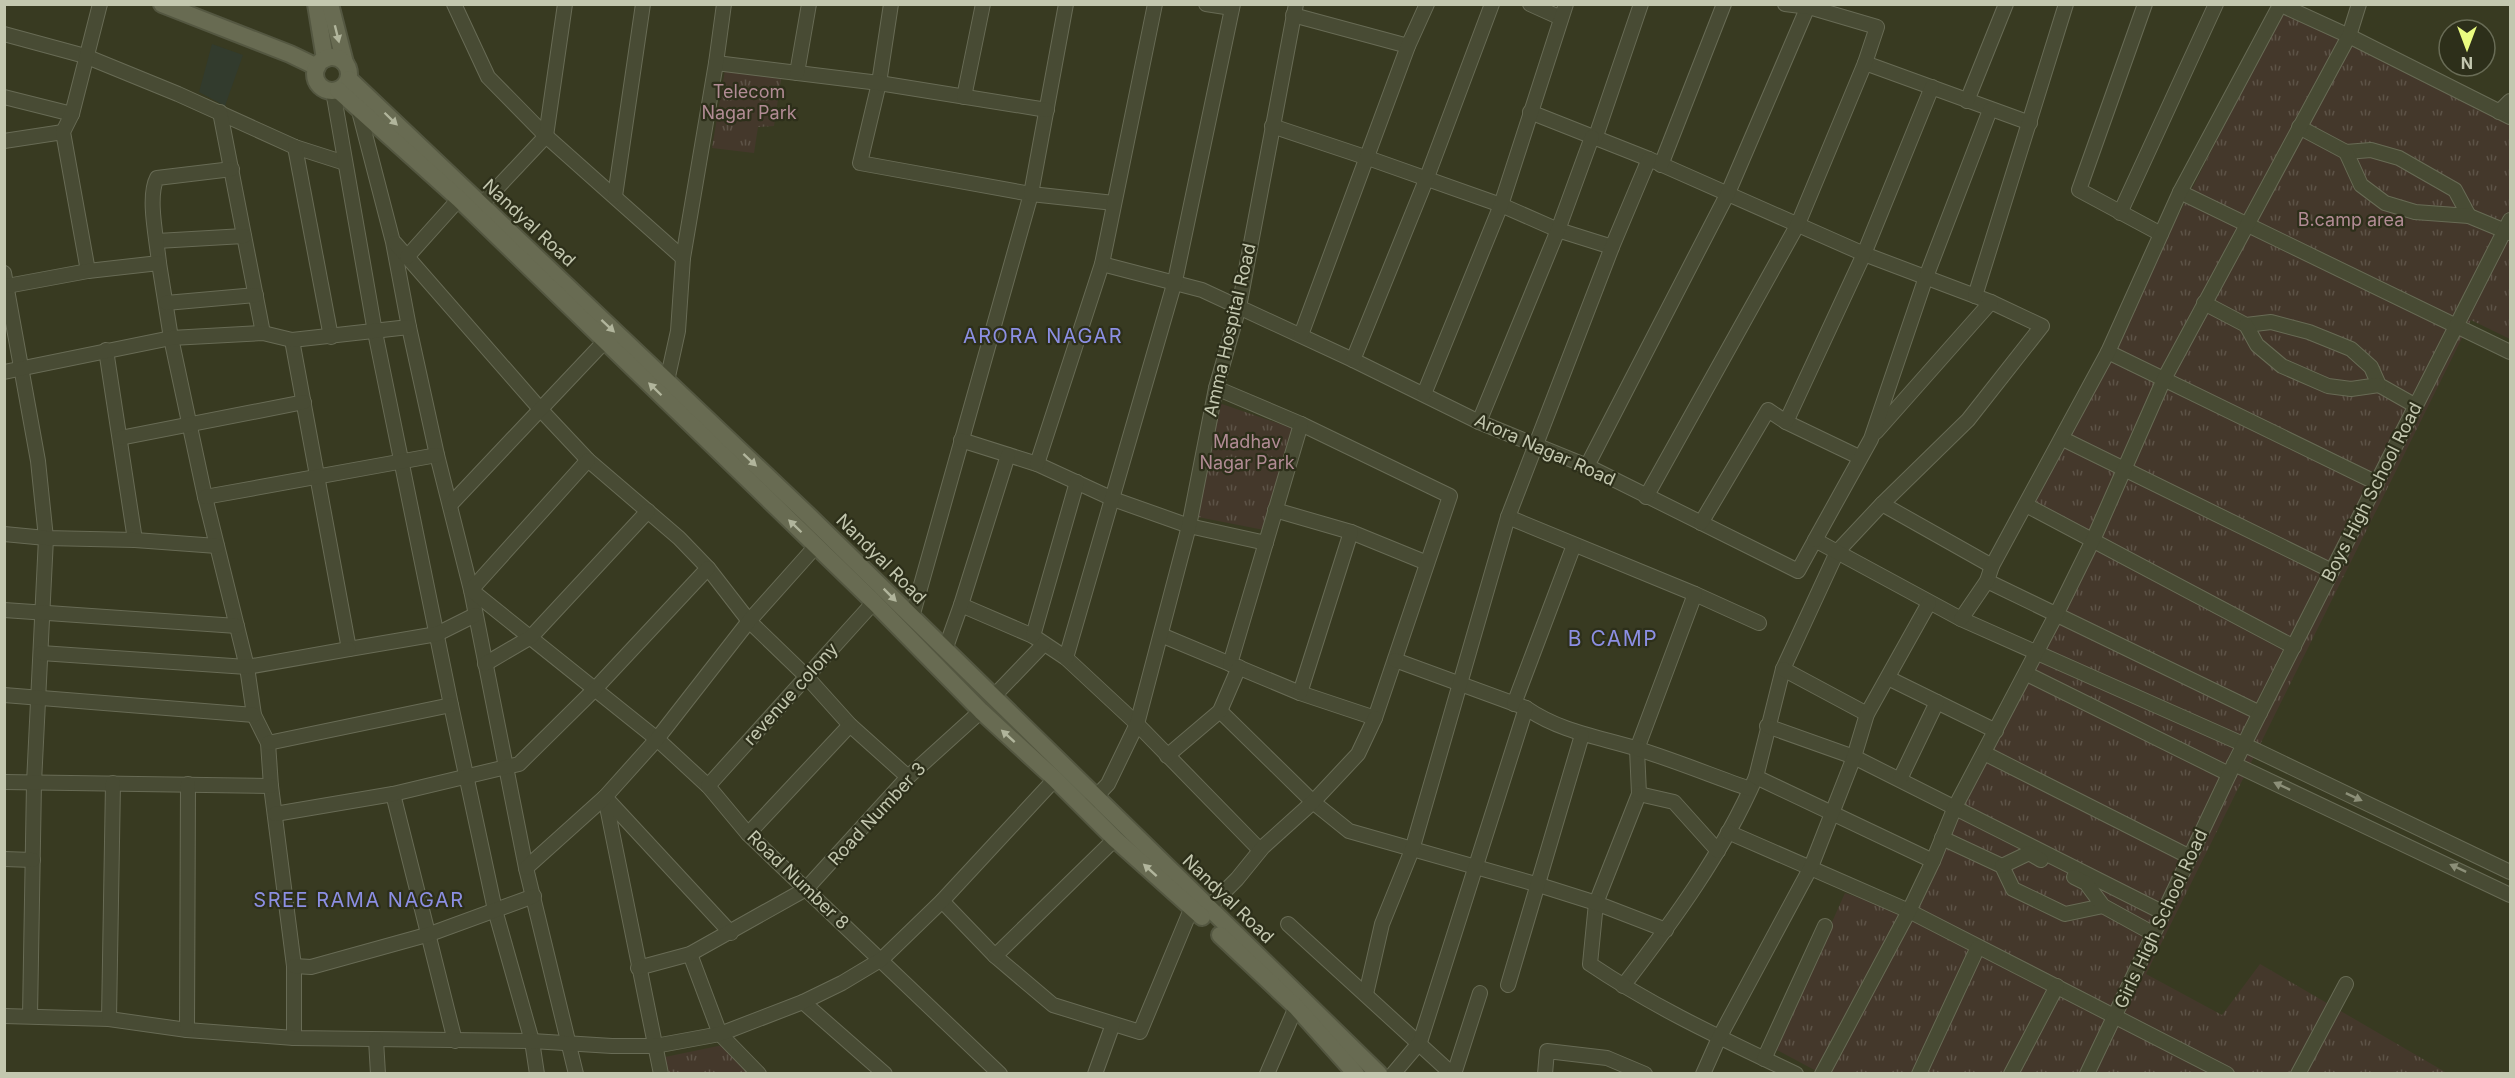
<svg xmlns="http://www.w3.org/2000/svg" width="2515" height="1078" viewBox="0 0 2515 1078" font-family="Inter,sans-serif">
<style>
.medical{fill:#323b2d}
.grass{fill:url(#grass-tufts)}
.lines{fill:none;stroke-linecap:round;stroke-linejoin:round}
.minor-casing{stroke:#686b55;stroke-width:16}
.major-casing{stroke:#545741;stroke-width:20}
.minor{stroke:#484b34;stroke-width:14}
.major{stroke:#686b52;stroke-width:16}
.oneway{fill:#b1b59c}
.oneway2{fill:#8c8f78}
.labels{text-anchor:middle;stroke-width:4.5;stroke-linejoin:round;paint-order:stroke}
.park-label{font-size:18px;fill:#b28c95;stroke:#2d2f1a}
.street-label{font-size:18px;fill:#c3c7af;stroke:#2d2f1a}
.neighbourhood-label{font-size:20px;letter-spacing:1.5px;fill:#8c8fe3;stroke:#2d2f1a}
.quarter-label{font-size:21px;letter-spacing:1.5px;fill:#8c8fe3;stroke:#2d2f1a}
</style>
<defs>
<pattern id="grass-tufts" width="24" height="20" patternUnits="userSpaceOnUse" patternTransform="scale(1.5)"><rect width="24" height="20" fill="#44382b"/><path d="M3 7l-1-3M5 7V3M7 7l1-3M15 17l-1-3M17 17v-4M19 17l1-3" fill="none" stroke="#5d5347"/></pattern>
</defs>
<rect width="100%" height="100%" fill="#383a21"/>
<polygon class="medical" points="212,44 243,55 225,106 199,92"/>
<g class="grass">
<polygon points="2282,12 2510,123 2510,339 2471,320 2146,974 2222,1015 2260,964 2447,1073 1822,1074 1775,1049 1845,893 1910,915 2097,539 2032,503"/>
<polygon points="725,70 781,79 774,126 758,127 754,153 712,148"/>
<polygon points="1219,403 1292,428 1264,530 1198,517"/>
<polygon points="723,1045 750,1073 669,1073 665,1057"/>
</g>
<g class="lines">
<g class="minor-casing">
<g id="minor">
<polyline points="454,4 488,77 546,136 683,258"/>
<polyline points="891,4 879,83 860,163 1031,194 912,617"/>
<polyline points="1066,4 1031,194 1114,203"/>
<polyline points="1206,4 1232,8"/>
<polyline points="1530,4 1561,18"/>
<polyline points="2145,4 2079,190 2161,234"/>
<polyline points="2279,4 2349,36 2510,117"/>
<polyline points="1293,15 1408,46"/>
<polyline points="4,34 85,56 178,94 295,147 345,163"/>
<polyline points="716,63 879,83 1047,110"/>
<polyline points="1865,63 2030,123"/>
<polyline points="797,73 809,4"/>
<polyline points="333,91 375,332 451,705 495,910 532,1041 537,1074"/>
<polyline points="4,97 72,114"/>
<polyline points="964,97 983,4"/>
<polyline points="1967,101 2006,4"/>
<polyline points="359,111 393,242 409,327 437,455 471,590 526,868 576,1074"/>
<polyline points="220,112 263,333"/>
<path d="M1530 112 1649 159 1864 254 1991 302 2042 326 1968 420 1882 504 1837 552 1783 669 1756 777C1723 853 1673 921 1623 986"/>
<polyline points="2499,112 2510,101"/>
<polyline points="1272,126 1368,158 1501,205 1558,230 1612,247"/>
<polyline points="2299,127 2346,152 2371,150 2399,158 2455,190 2469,216"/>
<polyline points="1595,139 1641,4"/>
<polyline points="4,141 63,132"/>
<polyline points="295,147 331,337"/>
<polyline points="2346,152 2361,185 2385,203 2415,212 2469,216 2510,233"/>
<polyline points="1661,165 1724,4"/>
<polyline points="2180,192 2510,352"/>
<polyline points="615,196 643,4"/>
<polyline points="481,205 546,136 565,4"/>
<polyline points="2120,213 2216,4"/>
<polyline points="157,241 244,236"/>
<polyline points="395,243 541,410 588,460 679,538 708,568 749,621 806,676 850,725 908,777"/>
<polyline points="407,257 459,199"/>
<path d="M159 263C157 240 147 197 157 178L232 169"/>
<polyline points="1102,264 1202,290 1353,360 1479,422 1587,466 1798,571 1815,540 1961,619 2245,745 2510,872"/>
<polyline points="88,271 63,132 72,114 100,4"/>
<polyline points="4,273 38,461 46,538 34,783 30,1016"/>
<polyline points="7,286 88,271 159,263 171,338 205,497 247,667 254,715 268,743 271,786 294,966 294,1038"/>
<polyline points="1975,296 2066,4"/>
<polyline points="166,303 256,295"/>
<polyline points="2204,303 2246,325 2271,322 2309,332 2351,349 2371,367 2379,385 2416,406"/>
<polyline points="2246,325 2257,345 2282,366 2328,386 2351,389 2379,385"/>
<polyline points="1301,335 1408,46 1427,4"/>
<polyline points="292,340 349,649 437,634 475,615"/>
<polyline points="106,350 135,540"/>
<polyline points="2108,352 2377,483"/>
<polyline points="1353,360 1426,180 1492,4"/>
<polyline points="4,372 171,338 263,333 292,340 409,327"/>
<polyline points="667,381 678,331 683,258 716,63 724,4"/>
<polyline points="1424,394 1501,205 1566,4"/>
<polyline points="1479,422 1558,230 1592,137"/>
<polyline points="1786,422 1859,457"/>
<polyline points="1876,432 1991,302"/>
<polyline points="120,438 304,402"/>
<polyline points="2063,439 2332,571"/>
<polyline points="961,440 1037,464 1113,499 1189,526 1266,543"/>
<polyline points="588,460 471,590 657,739 708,786 748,834 1000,1074"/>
<polyline points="1037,464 1102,264 1155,4"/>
<polyline points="1587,466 1728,193 1809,4"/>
<polyline points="205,497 437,455"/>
<polyline points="1646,497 1798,224 1865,63 1877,27 1809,7 1785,4"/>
<polyline points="1882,504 1992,566"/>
<polyline points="450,505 605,341"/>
<polyline points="2026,505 2294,647"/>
<polyline points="1275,510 1351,532 1427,563"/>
<polyline points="1508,517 1695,594 1759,623"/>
<polyline points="1701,523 1768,410 1786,422 1864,254 1932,87"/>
<polyline points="4,534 46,538 135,540 217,546"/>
<polyline points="1815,540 1871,439 1926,277 1990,110"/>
<polyline points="1987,581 2260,713"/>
<path d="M1695 594 1637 749 1639 794 1596 903 1590 964C1655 1008 1725 1040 1796 1074"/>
<polyline points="961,605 1033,636 1066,658 1137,724 1260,850"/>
<polyline points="4,610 237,626"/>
<polyline points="1961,619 1987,581 1992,566 2108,352 2180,192 2280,5"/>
<polyline points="1161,635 1300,693 1375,718 1450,496 1301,424 1216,388"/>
<polyline points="1033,636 1077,482"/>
<polyline points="945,650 961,605 1008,455"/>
<polyline points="41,653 247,667 349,649"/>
<polyline points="1066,658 1175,281 1233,4"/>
<path d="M1395 660 1526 708C1561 732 1599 737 1638 749 1676 761 1713 776 1750 789"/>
<polyline points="485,664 531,637 648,511"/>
<polyline points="1230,664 1301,424"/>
<polyline points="1783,669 1867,714"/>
<polyline points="2027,674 2229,774"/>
<polyline points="1888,678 1996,731"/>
<polyline points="1300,693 1351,532"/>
<polyline points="4,695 254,715"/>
<polyline points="993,697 1044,644"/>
<polyline points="1514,704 1574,545"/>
<polyline points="1220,711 1313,802 1349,831 1539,885 1596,903 1666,930"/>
<polyline points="1767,726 1854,757 2164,913"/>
<polyline points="268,743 451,705"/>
<polyline points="1984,753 2190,857"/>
<polyline points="1167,756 1220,711 1239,667"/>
<polyline points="2234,764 2510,895"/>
<polyline points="1756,777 1933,861"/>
<polyline points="1900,779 1937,702"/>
<polyline points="4,782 271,786"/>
<polyline points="708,786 874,602"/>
<polyline points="393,794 455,1041"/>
<polyline points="1639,794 1674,802 1718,851"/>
<polyline points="605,797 661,1074"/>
<polyline points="605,797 731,933"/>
<polyline points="1089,804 1108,784 1137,724 1189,526 1216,388 1239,307 1296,4"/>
<polyline points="275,814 393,794 519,764 595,689 708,568"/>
<polyline points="1728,832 1909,911 2227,1074"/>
<polyline points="748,834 850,725"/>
<polyline points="1942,838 2002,866 2013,889 2065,914 2103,906"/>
<polyline points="4,859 33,860"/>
<polyline points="2002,866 2029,853 2041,860"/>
<polyline points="526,868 605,797 657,739 749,621 816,546"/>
<polyline points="2074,877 2086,883 2103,906 2154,934"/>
<polyline points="942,901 995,956 1053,1005 1140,1032 1192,907"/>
<polyline points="1209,907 1237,879 1263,847 1313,802 1358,754 1375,718"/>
<polyline points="1288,924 1452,1074"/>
<polyline points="690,954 720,1034 759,1074"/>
<polyline points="995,956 1115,839"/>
<polyline points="294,966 311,967 430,934 534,896"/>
<polyline points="638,968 690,954 806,889 908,777 981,711"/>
<polyline points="1508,985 1582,735"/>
<polyline points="1366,994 1382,924 1412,850 1508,517 1612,247 1649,159"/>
<polyline points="803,1002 885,1074"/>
<polyline points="4,1016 109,1019 187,1030 294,1038 532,1041 612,1046 655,1046 720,1034 803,1002 842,983 882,959 942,901 1055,779"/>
<polyline points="109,1019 113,783"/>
<polyline points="187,1030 188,784"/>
<polyline points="376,1040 378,1074"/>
<polyline points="1764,1059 1825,926"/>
<polyline points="1095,1074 1113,1024"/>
<polyline points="1267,1074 1296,1007"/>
<polyline points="1393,1074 1420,1042 1526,708"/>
<polyline points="1454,1074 1480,993"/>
<polyline points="1545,1074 1547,1051 1607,1058 1645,1074"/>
<polyline points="1703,1074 1719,1038 1811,867 1854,757 1867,714 1929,603"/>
<polyline points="1822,1074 1909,911 1933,861 1955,807 2056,615 2093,540 2164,379 2349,36 2359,4"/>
<polyline points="1919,1074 1978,947"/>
<polyline points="2011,1074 2057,986"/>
<polyline points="2087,1074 2234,764 2510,220"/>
<polyline points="2298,1074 2346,984"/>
</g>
</g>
<g class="major-casing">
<g id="major">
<polyline points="162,4 290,54 317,67"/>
<polyline points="316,4 325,59"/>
<polyline points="330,4 345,63"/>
<circle cx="332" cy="74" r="17"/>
<polyline points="349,79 809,516 1379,1074"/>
<polyline points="338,90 459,199 874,602 981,711 1055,779 1115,839 1202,917"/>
<polyline points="1220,935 1296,1007 1356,1074"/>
</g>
</g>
<use href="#minor" class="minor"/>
<use href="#major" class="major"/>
</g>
<defs><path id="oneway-solid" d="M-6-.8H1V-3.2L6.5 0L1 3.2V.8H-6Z" transform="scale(1.5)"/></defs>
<g class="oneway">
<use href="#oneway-solid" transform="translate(337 34) rotate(76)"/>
<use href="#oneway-solid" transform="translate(391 119) rotate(44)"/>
<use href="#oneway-solid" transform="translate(608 326) rotate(43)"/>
<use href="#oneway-solid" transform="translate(655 389) rotate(-136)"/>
<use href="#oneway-solid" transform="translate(750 460) rotate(43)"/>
<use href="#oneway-solid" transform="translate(795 526) rotate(-136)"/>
<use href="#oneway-solid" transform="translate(890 595) rotate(45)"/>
<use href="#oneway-solid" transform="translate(1008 736) rotate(-138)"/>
<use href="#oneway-solid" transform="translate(1150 870) rotate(-138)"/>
</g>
<g class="oneway2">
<use href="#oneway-solid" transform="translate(2282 786) rotate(-155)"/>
<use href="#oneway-solid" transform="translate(2354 797) rotate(25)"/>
<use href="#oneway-solid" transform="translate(2458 868) rotate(-155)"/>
</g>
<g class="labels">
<g class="park-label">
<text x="749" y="98">Telecom<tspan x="749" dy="21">Nagar Park</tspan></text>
<text x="2351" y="226">B.camp area</text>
<text x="1247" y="448">Madhav<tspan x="1247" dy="21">Nagar Park</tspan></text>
</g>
<g class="street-label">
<text transform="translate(529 223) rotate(43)" y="6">Nandyal Road</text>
<text transform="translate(1230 330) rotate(-77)" y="6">Amma Hospital Road</text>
<text transform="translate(1545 450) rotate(24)" y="6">Arora Nagar Road</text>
<text transform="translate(2372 492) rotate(-63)" y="6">Boys High School Road</text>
<text transform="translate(881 559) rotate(45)" y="6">Nandyal Road</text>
<text transform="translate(791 694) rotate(-48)" y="6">revenue colony</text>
<text transform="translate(877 814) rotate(-47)" y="6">Road Number 3</text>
<text transform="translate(798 880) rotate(44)" y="6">Road Number 8</text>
<text transform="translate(1228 899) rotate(44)" y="6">Nandyal Road</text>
<text transform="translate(2161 919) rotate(-65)" y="6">Girls High School Road</text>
</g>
<g class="neighbourhood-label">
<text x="1043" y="343">ARORA NAGAR</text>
<text x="359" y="907">SREE RAMA NAGAR</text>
</g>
<g class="quarter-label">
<text x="1613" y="646">B CAMP</text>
</g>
</g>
<rect width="2515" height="1078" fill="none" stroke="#c3c7af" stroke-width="12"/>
<g transform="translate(2467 48) rotate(180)"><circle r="28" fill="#2d2f1a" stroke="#696c56" stroke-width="1.5"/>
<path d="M0-4.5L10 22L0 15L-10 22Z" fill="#eafb80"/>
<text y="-9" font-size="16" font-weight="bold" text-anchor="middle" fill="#c3c7af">N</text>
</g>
</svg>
